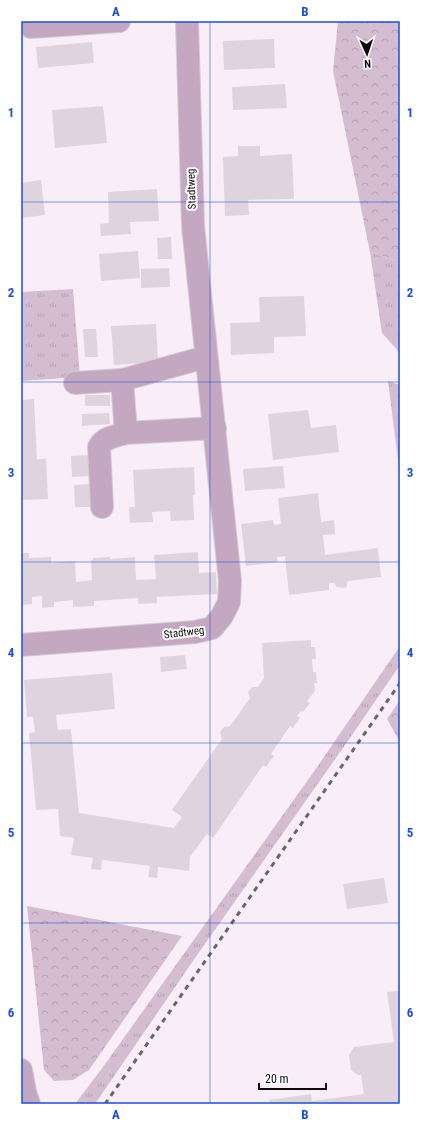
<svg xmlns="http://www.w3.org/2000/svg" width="421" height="1125" viewBox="0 0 421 1125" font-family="'Roboto Condensed',sans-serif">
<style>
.grass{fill:url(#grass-tufts)}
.forest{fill:url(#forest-crowns)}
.building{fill:#dfd4dd}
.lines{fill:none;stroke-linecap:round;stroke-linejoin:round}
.minor-casing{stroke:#d3cad2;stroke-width:24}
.tertiary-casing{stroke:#d3cad2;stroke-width:24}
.minor{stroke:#c4a7c0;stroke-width:22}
.tertiary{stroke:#c4a7c0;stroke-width:22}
.rail{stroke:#6a6469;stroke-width:3;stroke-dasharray:5 5;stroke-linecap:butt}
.grid{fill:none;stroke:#1d4ed8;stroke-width:1;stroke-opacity:0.55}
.labels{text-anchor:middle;stroke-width:4;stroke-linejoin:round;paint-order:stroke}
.street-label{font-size:11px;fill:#0e0a0d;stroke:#fff}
.neatline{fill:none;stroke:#1d4ed8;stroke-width:1.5}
.grid-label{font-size:13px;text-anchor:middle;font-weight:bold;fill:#1d4ed8}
</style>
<defs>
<pattern id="grass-tufts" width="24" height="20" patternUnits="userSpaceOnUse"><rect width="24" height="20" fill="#d5bdd1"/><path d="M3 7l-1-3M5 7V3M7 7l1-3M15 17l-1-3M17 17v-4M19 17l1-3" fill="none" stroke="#b6a1b2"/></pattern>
<pattern id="forest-crowns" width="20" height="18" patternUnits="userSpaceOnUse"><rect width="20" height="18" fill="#d5bdd1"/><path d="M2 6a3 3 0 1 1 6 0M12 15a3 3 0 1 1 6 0" fill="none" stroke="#b6a1b2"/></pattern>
</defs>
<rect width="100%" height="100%" fill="#f9eef7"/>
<g class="grass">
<polygon points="370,252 400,262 400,353 382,333"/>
<polygon points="73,289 80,377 21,381 21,292"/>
<polygon points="388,381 400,385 400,469 399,468"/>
<polygon points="400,646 400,665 343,748 195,958 95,1104 75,1104 103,1067 315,770"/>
</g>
<g class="forest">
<polygon points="338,21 400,21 400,262 370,252 333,71"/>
<polygon points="400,700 400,742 387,719"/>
<polygon points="27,906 182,936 89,1070 73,1080 54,1081 44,1070"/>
</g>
<g class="building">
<polygon points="274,39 275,68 224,70 223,41"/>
<polygon points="92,42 94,63 38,68 36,47"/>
<polygon points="285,84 287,108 233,110 232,87"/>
<polygon points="103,106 107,143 55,148 52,110"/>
<polygon points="238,146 260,146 260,156 292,154 294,199 248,200 249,215 225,216 223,157 238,156"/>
<polygon points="41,180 45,215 21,218 21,183"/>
<polygon points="157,189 159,221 130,222 131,234 101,236 100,224 109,223 108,192"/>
<polygon points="171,237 172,259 158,259 157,238"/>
<polygon points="138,251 140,278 101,281 99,254"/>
<polygon points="169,268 170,287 141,288 141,269"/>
<polygon points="304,296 306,336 274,337 274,353 231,355 230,323 260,322 259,297"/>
<polygon points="156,324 158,362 114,365 111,326"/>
<polygon points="83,329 96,329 98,357 85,357"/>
<rect x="85" y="395" width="25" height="11"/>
<polygon points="34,399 37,459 46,459 48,499 21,500 21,400"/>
<polygon points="308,410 311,428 336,425 339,452 273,460 268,414"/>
<polygon points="109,413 110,424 82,426 82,414"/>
<polygon points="90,455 91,476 72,477 71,456"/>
<polygon points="283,466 285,488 245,491 243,469"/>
<polygon points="194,467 195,495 193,495 194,520 171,521 170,511 152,512 153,522 130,523 129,507 135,507 133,470"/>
<polygon points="91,484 92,507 75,507 74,485"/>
<polygon points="318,493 321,522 334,520 335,534 323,535 325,555 378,548 381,577 348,581 346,588 336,587 335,583 329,583 329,590 289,595 285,556 277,557 278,562 246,566 241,524 273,520 274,525 281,524 278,498"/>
<polygon points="198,552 199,573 216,572 217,594 157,597 157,603 138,604 138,598 94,601 94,606 73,607 73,600 54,602 54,607 42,608 42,596 32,597 32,604 21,605 21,553 29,553 29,558 51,557 51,563 75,561 76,582 92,580 91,560 93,560 93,558 110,557 110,559 135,557 136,580 156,579 154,555"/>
<polygon points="311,640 311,647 315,647 316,659 312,659 313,672 316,672 317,683 314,683 315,691 307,701 310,703 303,712 301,711 297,716 300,718 293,728 290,726 271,754 274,756 266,767 263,765 213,838 207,834 190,857 189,871 158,867 157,878 148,877 150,866 102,860 101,870 91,869 93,858 71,855 74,838 60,836 58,809 36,810 29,733 35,732 33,717 27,717 24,680 112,673 115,709 56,715 58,730 71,729 79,813 174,828 182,817 172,810 222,739 220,732 224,727 230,726 250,698 248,692 252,687 258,687 264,678 262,643"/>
<polygon points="185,655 187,669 161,672 160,657"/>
<polygon points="384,878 388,903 347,909 343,884"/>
<polygon points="400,991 400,1074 399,1074 400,1104 270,1104 269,1100 311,1094 312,1101 364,1094 361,1075 358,1075 351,1070 349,1055 354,1047 394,1042 387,992"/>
</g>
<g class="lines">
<g class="minor-casing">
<g id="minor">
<polyline points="31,21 31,27 119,21"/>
<polyline points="206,357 122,380 126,433 215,428"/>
<polyline points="75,383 122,380"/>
<path d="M102 507 99 447C104 437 116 436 126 433"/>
<polyline points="21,645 195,632 212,628 222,616 229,602 230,581 193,226 187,21"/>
</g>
</g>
<g class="tertiary-casing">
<polyline id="tertiary" points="21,1070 25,1092 29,1104"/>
</g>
<use href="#minor" class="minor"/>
<use href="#tertiary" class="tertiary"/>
<polyline class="rail" points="105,1104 400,683"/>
</g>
<path class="grid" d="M210 21V1104M21 202H400M21 382H400M21 562H400M21 743H400M21 923H400"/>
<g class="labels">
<g class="street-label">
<text transform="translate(191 189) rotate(-92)" y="4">Stadtweg</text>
<text transform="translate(184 632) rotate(-7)" y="4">Stadtweg</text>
</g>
</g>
<rect width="421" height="1125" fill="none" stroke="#ffffff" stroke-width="44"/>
<g transform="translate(367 54) rotate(177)" stroke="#ffffff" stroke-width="3" paint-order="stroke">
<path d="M0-3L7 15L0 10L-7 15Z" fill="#0e0a0d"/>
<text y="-6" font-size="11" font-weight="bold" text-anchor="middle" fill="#0e0a0d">N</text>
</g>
<path d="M259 1083v6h67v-6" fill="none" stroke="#0e0a0d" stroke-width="2"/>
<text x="265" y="1083" font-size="12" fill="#0e0a0d" stroke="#ffffff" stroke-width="3" paint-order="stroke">20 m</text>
<rect x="22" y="22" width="377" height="1081" class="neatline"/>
<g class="grid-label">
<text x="116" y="16">A</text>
<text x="305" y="16">B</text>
<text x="11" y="117">1</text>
<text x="410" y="117">1</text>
<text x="11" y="297">2</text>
<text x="410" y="297">2</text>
<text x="11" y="477">3</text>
<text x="410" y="477">3</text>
<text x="11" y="657">4</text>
<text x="410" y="657">4</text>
<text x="11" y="837">5</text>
<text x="410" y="837">5</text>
<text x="11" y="1017">6</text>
<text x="410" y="1017">6</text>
<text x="116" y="1119">A</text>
<text x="305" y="1119">B</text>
</g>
</svg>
